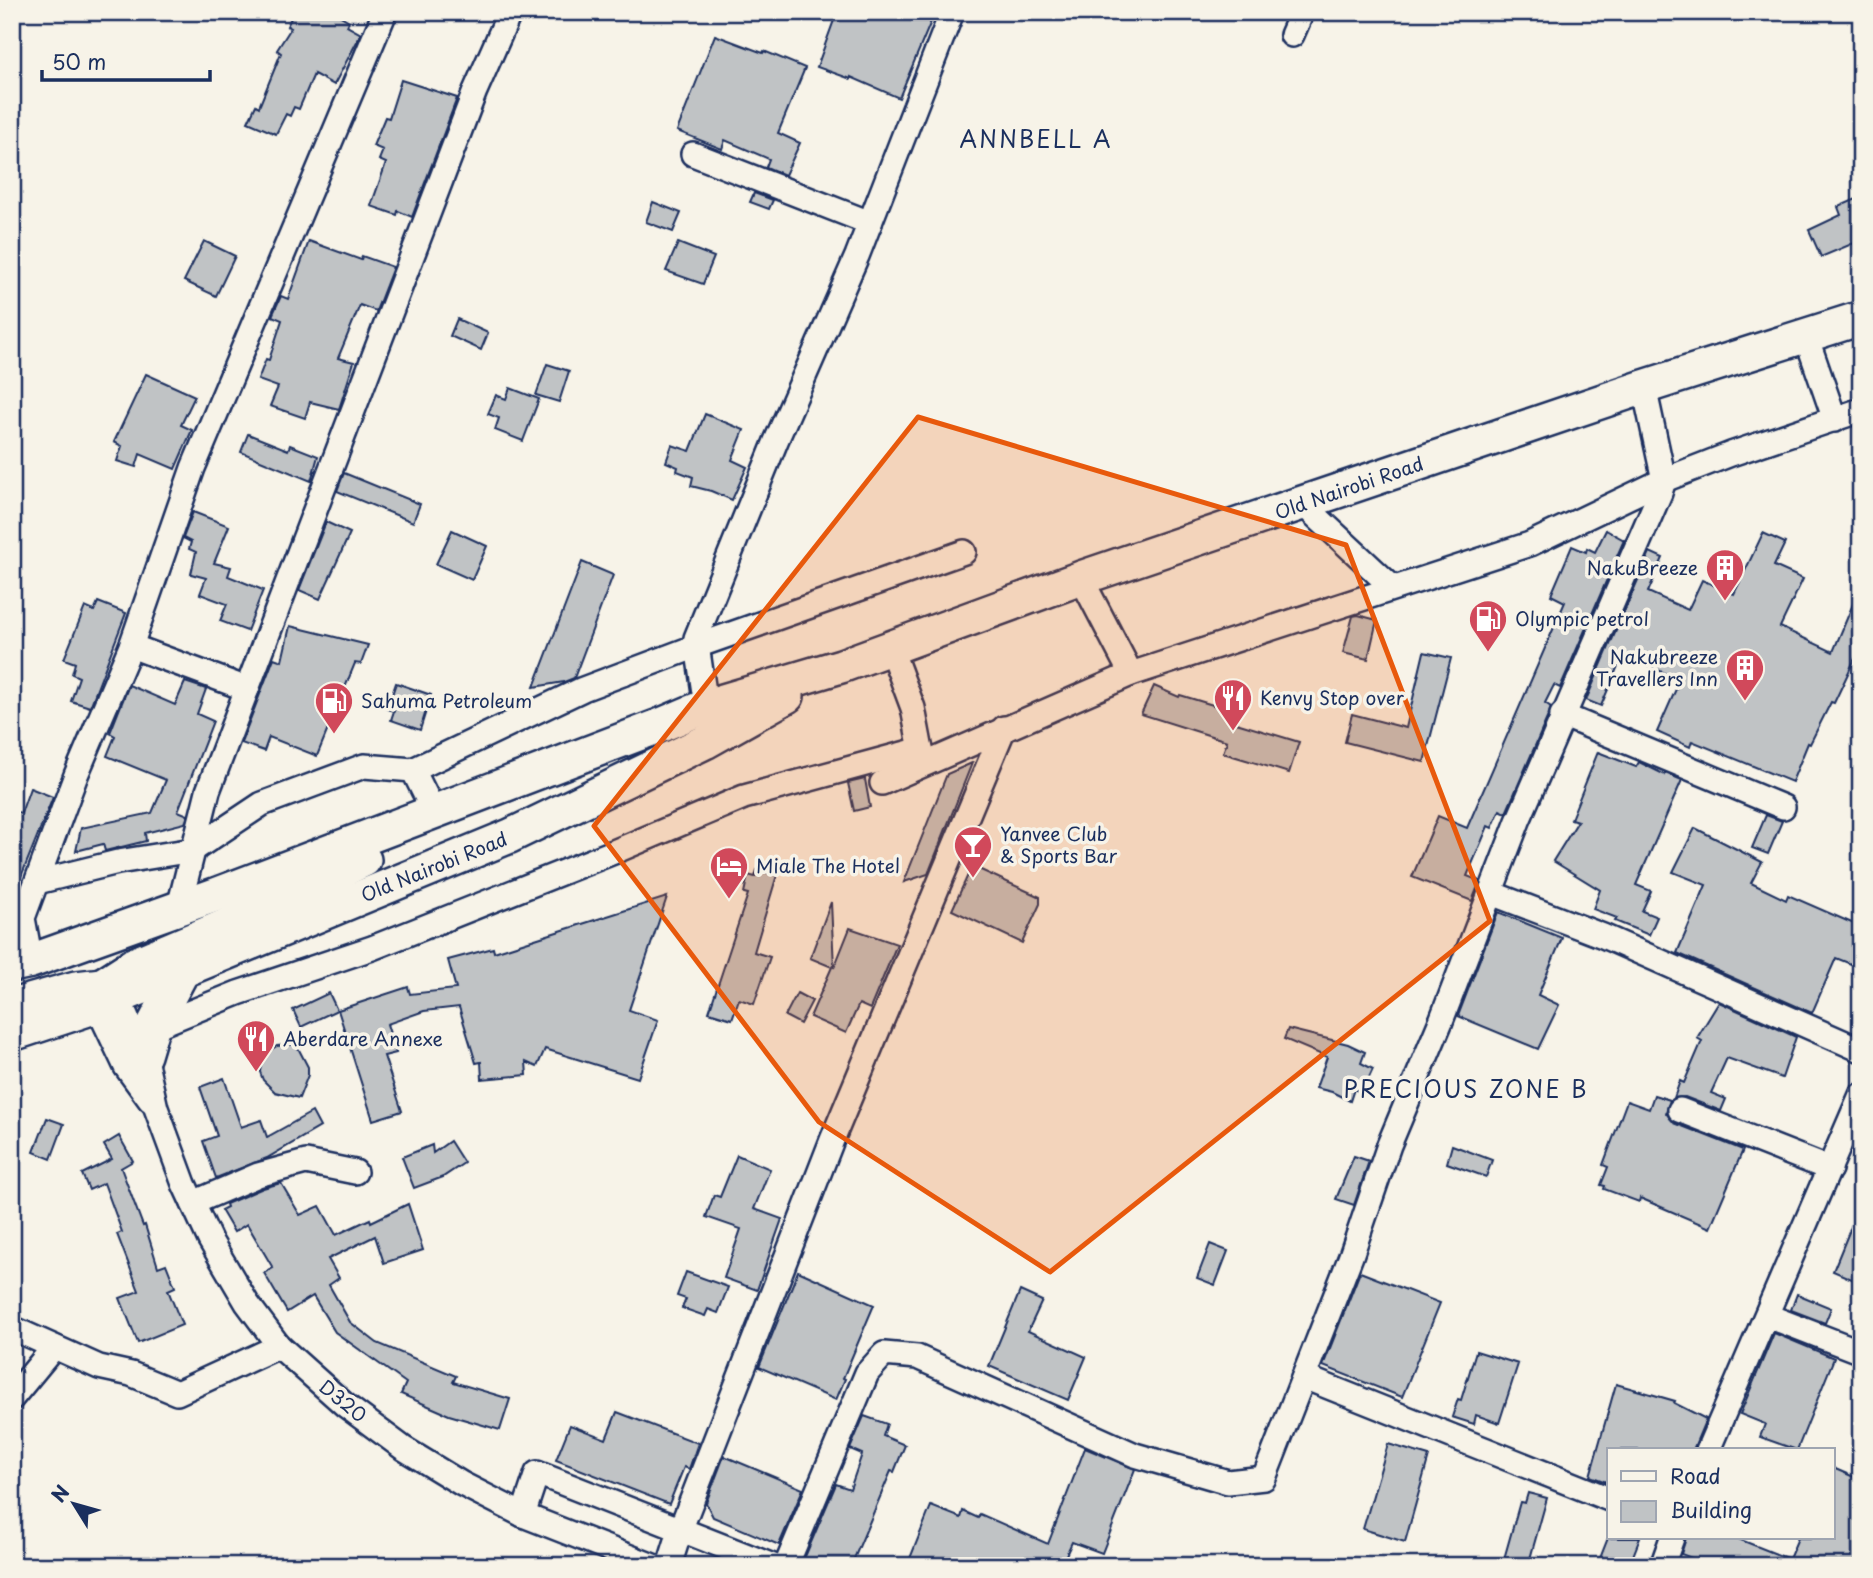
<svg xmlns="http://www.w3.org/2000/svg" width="1873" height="1578" viewBox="0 0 1873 1578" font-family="'Playpen Sans',sans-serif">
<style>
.building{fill:#c0c3c5;stroke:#1b2f5e;stroke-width:2}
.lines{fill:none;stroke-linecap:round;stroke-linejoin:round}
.minor-casing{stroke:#1b2f5e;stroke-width:28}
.highway-casing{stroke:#1b2f5e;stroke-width:38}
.minor{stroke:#f7f3e8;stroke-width:23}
.highway{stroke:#f7f3e8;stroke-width:33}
.marked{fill:#e8590c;fill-opacity:0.2;stroke:#e8590c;stroke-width:5;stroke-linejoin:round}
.labels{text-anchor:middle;stroke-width:7;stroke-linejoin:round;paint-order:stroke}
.street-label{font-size:19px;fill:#1b2f5e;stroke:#f7f3e8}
.poi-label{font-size:19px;fill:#1b2f5e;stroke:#f7f3e8;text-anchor:start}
.quarter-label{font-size:23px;letter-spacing:2px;fill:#1b2f5e;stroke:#f7f3e8}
</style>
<rect width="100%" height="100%" fill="#f7f3e8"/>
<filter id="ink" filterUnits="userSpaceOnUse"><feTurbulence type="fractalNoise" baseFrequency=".0143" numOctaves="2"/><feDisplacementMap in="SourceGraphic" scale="14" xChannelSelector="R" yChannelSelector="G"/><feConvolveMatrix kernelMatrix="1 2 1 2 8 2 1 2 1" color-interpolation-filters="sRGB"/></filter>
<g filter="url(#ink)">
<g class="building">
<polygon points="294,12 334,12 349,21 347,26 361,34 334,85 314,74 299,109 294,107 290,116 286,114 276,134 248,122 256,105 259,107 281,53 277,50 291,28 287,26"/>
<polygon points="837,12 935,12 899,98 851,77 851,79 817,67"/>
<polygon points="715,35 763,53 764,51 805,68 778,133 800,143 785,175 766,167 769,159 725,140 722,149 677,131"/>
<polygon points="401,80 457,98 412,217 398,211 397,215 371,206 386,163 379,160 383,150 373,146 385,117 389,118"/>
<polygon points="754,193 773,200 769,209 750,202"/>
<polygon points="1861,197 1861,259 1854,243 1821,257 1809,230 1841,215 1838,207"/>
<polygon points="653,202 681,213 673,232 646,222"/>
<polygon points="204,241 235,256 216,296 184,281"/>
<polygon points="309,241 361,260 362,256 393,267 376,311 360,305 338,358 354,362 339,409 310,402 305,418 270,406 278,387 258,380 266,359 269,360 282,320 272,316 281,296 288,299"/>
<polygon points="678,243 714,257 703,284 666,271"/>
<polygon points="457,319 488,333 481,350 450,336"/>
<polygon points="547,364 569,371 559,402 536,395"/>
<polygon points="146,374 195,396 181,425 192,430 175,469 140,454 136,467 117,461 122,446 114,442"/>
<polygon points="510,388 539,399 523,441 495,430 499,418 488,414 496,395 506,399"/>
<polygon points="705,414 744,430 732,460 747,467 732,500 711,491 691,486 693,477 677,471 678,467 666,462 672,445 690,451"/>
<polygon points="248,434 288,450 290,445 318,456 311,481 241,452"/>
<polygon points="344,473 420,504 413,522 337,491"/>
<polygon points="193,512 229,526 214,563 231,567 228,576 263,590 247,631 220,621 227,604 200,594 206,578 191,574 196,552 189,549 191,542 183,538"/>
<polygon points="326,522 350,533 320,599 299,590"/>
<polygon points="452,530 487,546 472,580 436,564"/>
<polygon points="1606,530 1624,540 1560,688 1554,685 1545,703 1551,707 1548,716 1506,813 1500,810 1492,828 1488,826 1467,876 1480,881 1472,901 1412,877 1438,816 1467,828 1565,602 1551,595 1572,546 1586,552 1587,548 1595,552"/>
<polygon points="1763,533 1785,543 1774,566 1803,579 1780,627 1833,652 1861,585 1861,646 1834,703 1831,702 1810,744 1808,743 1792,782 1692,741 1690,747 1657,732 1680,680 1623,654 1601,706 1586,700 1650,552 1663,558 1648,592 1688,610 1702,580 1734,594"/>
<polygon points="582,562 613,575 574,678 564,682 534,687"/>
<polygon points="98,602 126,613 90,707 71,701 79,677 72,674 75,663 64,659 85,607 94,611"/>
<polygon points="1358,615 1377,620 1368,659 1343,653 1353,616"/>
<polygon points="290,626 368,645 361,664 355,663 317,756 269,737 264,751 241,743 274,658 282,661"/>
<polygon points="1424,652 1451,658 1424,762 1345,742 1352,714 1406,728"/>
<polygon points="185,682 206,689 197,714 213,721 178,811 188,815 185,823 145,833 146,841 105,851 103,844 76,851 81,828 152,813 166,780 107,756 115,736 110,733 129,685 175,705"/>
<polygon points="396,683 431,695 420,730 391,720 394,711 387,709"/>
<polygon points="1154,686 1179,697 1180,695 1236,712 1233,722 1299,742 1289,773 1223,753 1227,741 1141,714"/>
<polygon points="1598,752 1636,767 1639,762 1665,775 1665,773 1682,780 1636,885 1651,891 1642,911 1657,917 1649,935 1615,921 1617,918 1593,909 1600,890 1553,861 1578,821 1571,819"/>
<polygon points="972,763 928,874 904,882 947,774"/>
<polygon points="865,779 870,807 854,811 848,783"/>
<polygon points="30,788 53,797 14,894 12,811 21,813"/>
<polygon points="1766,815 1782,821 1768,854 1752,848"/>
<polygon points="1695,828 1762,862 1751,883 1786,900 1788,895 1861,927 1861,968 1836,958 1812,1013 1677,953 1706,885 1673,872"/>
<polygon points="972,866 1040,897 1040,904 1022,943 952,910"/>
<polygon points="757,870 777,875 754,952 770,957 754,1004 739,999 732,1019 709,1012 748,894 744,893 748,875 755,877"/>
<polygon points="667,897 629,1010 658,1020 638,1078 545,1049 537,1067 526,1062 527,1075 482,1079 481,1062 476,1063 459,1007 424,1011 387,1024 396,1053 384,1056 402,1111 373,1120 338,1010 408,987 410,994 456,989 448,960 493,948 494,952"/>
<polygon points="831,902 834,968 850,928 897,944 870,1009 859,1004 846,1033 810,1017 832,967 810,958"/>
<polygon points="1498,912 1562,938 1538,995 1559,1005 1538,1049 1458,1016"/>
<polygon points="329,993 337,1010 301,1027 293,1010"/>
<polygon points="797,993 812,1001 800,1024 785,1016"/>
<polygon points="1719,1002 1796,1037 1782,1078 1727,1058 1711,1093 1726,1099 1721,1111 1685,1097 1674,1098 1680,1081 1684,1083 1702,1041 1697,1038"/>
<polygon points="1288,1029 1348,1044 1365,1052 1361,1063 1373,1069 1362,1093 1354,1089 1350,1101 1332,1092 1316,1088 1327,1057 1284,1039"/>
<polygon points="296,1044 308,1067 308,1075 299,1098 275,1092 263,1080 260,1072 261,1064 270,1050 277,1046"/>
<polygon points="224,1078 241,1127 261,1120 267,1137 312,1112 320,1127 267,1158 216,1178 203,1141 217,1136 200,1087"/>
<polygon points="1654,1095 1670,1100 1666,1113 1674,1123 1743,1150 1710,1228 1640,1198 1639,1202 1604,1189 1605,1186 1601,1185 1608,1167 1603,1165 1627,1101 1649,1109"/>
<polygon points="47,1118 64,1124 51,1159 34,1152"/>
<polygon points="119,1136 133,1161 121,1168 143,1226 145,1225 158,1267 166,1264 175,1287 168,1290 182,1325 138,1343 120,1298 139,1291 117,1234 122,1232 104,1183 89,1190 82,1174 112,1159 104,1145"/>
<polygon points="450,1141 464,1163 443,1177 414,1188 402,1157 432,1145 433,1153"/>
<polygon points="1452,1145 1492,1160 1486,1177 1447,1163"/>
<polygon points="737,1155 770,1169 754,1209 782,1219 757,1290 724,1278 741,1229 706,1217 714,1195 720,1197"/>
<polygon points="1354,1156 1369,1161 1354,1205 1336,1199"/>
<polygon points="281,1183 300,1215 320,1206 336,1235 370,1219 371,1222 408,1204 423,1250 384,1263 375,1236 328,1259 339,1278 329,1285 350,1322 377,1343 456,1376 453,1382 510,1399 500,1430 449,1415 401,1394 406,1383 335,1332 313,1296 287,1312 264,1273 273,1268 247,1224 234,1232 221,1210 227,1207 226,1204 263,1188"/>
<polygon points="1860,1205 1861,1205 1861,1283 1833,1271"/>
<polygon points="1210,1244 1228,1251 1215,1285 1197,1278"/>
<polygon points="798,1271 874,1305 843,1378 845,1379 836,1400 759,1367"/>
<polygon points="686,1272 728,1287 718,1313 708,1309 705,1316 682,1308 686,1299 677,1296"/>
<polygon points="1360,1272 1440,1303 1402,1397 1323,1366"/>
<polygon points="1020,1291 1042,1301 1028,1331 1086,1357 1068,1400 989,1366"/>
<polygon points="1797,1294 1831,1308 1825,1323 1791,1310"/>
<polygon points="1774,1333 1834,1358 1797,1450 1760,1437 1765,1424 1740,1414"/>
<polygon points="1476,1351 1518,1364 1499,1423 1476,1415 1474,1424 1452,1417 1458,1399 1461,1400"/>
<polygon points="1616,1384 1675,1401 1674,1403 1706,1419 1693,1450 1609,1450 1609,1483 1590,1476"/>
<polygon points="617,1412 698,1443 689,1469 684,1467 669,1504 556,1460 570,1425 606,1439"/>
<polygon points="864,1416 887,1424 883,1436 905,1445 894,1472 891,1471 851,1566 801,1566 836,1484 850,1489 862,1454 850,1449"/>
<polygon points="1388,1444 1429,1456 1405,1542 1363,1529"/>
<polygon points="1085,1448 1135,1469 1102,1553 1072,1542 1061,1566 907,1566 931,1506 961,1518 963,1511 978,1518 980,1514 1048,1544"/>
<polygon points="724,1456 803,1489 779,1545 713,1517 706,1503"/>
<polygon points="1833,1468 1861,1480 1861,1566 1712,1566 1681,1554 1686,1538 1736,1538 1789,1559 1798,1538 1833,1538"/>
<polygon points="1528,1493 1547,1498 1528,1566 1502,1566 1520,1502 1525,1503"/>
<polygon points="1608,1538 1640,1538 1629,1566 1597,1566"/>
</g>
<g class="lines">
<g class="minor-casing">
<g id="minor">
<polyline points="1292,35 1302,12"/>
<polyline points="693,154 870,223"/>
<polyline points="1806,336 1835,420"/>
<polyline points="1303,504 1393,588"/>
<polyline points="1081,578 1131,674 1530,544 1664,480 1731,454 1861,410"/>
<polyline points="131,646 247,689"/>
<polyline points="891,649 913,708 923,761"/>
<polyline points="706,706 696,638 776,441 857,256 952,12"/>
<polyline points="1562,715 1783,807"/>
<polyline points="413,770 583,689 697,646 964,552"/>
<polyline points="882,783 1131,674"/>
<polyline points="37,882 118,862 193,850 262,804 364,766 413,770 434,812"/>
<polyline points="1491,893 1603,936 1861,1050"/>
<polyline points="179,907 208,791 475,91 510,12"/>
<polyline points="31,961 23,918 76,775 131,646 193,468 385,12"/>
<polyline points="118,997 145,1059 156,1108 184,1184 210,1240 247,1303 279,1346 345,1405 403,1448 462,1484 523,1515 653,1566"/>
<polyline points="97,1006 126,1067 150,1100"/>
<polyline points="152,1028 238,993 372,948 616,851 744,797 921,749"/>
<polyline points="1680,1110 1830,1169"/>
<polyline points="193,1203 258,1175 306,1162 355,1172"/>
<polyline points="1768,1316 1861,1352"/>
<polyline points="12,1328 99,1367 131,1374 177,1393 279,1346"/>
<polyline points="1304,1377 1609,1499"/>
<polyline points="12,1398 54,1347"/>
<polyline points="1708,1450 1861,1095"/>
<polyline points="523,1515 537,1473 773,1566"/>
<polyline points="669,1566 681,1528 832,1140 1004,728"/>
<polyline points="786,1566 867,1373 884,1354 917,1357 1135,1455 1228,1482 1264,1478 1351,1256 1389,1145 1441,1021 1518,821 1660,493 1664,480 1644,387"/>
<polyline points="1662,1566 1672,1538"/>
</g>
</g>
<g class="highway-casing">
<g id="highway">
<polyline points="12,965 31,961 218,894 659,726 706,706 841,666 1081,578 1644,387 1861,318"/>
<polyline points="98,1000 102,985 133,965 237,921 364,860"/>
<polyline points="12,1006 76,988 102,985 113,993"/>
<polyline points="12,1034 97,1006 510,836 705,742 787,696"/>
<polyline points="144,1055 152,1028 183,970"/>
</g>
</g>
<use href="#minor" class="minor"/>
<use href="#highway" class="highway"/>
</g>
</g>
<path class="marked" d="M918 417 1346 545 1490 921 1050 1272 819 1122 594 826Z"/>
<defs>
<g id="building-pin" transform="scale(2.0125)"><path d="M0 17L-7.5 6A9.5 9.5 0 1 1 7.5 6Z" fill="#d1495b" stroke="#f7f3e8"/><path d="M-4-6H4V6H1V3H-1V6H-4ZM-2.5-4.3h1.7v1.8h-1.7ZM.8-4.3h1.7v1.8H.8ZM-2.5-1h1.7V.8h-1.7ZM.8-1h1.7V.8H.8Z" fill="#fff"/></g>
<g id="fuel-pin" transform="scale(2.0125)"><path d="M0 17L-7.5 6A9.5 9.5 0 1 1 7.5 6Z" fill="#d1495b" stroke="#f7f3e8"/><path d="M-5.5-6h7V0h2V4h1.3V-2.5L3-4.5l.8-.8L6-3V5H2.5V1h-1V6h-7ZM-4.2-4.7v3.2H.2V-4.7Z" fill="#fff"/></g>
<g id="restaurant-pin" transform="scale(2.0125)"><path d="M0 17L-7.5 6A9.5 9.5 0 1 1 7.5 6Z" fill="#d1495b" stroke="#f7f3e8"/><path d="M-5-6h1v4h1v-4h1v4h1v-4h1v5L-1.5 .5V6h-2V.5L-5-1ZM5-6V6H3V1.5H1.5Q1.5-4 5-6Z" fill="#fff"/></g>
<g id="bar-pin" transform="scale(2.0125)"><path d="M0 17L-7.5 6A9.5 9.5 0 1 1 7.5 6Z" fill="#d1495b" stroke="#f7f3e8"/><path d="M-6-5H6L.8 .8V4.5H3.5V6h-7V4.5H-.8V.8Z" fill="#fff"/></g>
<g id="hotel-pin" transform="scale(2.0125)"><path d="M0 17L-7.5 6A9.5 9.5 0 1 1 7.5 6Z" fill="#d1495b" stroke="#f7f3e8"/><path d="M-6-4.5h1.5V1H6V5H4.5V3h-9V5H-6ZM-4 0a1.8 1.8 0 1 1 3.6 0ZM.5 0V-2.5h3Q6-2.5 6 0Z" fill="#fff"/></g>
</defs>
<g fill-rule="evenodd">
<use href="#building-pin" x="1725" y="568"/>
<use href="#fuel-pin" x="1488" y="619"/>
<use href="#building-pin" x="1745" y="668"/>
<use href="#restaurant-pin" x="1233" y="698"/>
<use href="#fuel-pin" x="334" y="701"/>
<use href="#bar-pin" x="973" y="845"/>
<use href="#hotel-pin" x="729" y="866"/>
<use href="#restaurant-pin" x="256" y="1039"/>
</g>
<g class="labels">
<g class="street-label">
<text transform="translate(1349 488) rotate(-19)" y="7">Old Nairobi Road</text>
<text transform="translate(434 867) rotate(-22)" y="7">Old Nairobi Road</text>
<text transform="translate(343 1401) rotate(39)" y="7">D320</text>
</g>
<g class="poi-label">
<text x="1698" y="575" text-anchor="end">NakuBreeze</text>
<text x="1515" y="626">Olympic petrol</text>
<text x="1718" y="664" text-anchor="end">Nakubreeze<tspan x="1718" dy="22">Travellers Inn</tspan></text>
<text x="1260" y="705">Kenvy Stop over</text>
<text x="361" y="708">Sahuma Petroleum</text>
<text x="1000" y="841">Yanvee Club<tspan x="1000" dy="22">&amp; Sports Bar</tspan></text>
<text x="756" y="873">Miale The Hotel</text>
<text x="283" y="1046">Aberdare Annexe</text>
</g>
<g class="quarter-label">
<text x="1036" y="148">ANNBELL A</text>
<text x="1466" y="1098">PRECIOUS ZONE B</text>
</g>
</g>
<rect width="1873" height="1578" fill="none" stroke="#f7f3e8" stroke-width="42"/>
<rect x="21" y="21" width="1831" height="1536" fill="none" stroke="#1b2f5e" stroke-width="2.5" filter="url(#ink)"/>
<rect x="1607" y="1448" width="228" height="91" fill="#f7f3e8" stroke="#9fa5b1" stroke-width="2"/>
<rect x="1621" y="1471" width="35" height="10" fill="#f7f3e8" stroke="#9fa5b1" stroke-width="2"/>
<text x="1670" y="1484" font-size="21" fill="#1b2f5e">Road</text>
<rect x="1621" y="1501" width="35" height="21" fill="#c0c3c5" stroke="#9fa5b1" stroke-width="2"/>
<text x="1670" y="1518" font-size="21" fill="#1b2f5e">Building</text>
<g transform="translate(74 1504) rotate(307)" stroke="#f7f3e8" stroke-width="5" paint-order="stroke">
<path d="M0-5L12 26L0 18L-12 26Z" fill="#1b2f5e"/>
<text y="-10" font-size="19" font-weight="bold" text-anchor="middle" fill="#1b2f5e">N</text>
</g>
<path d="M42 70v10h168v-10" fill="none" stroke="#1b2f5e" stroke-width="3.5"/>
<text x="52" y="70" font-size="21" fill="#1b2f5e" stroke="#f7f3e8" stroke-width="5" paint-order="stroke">50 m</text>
</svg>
